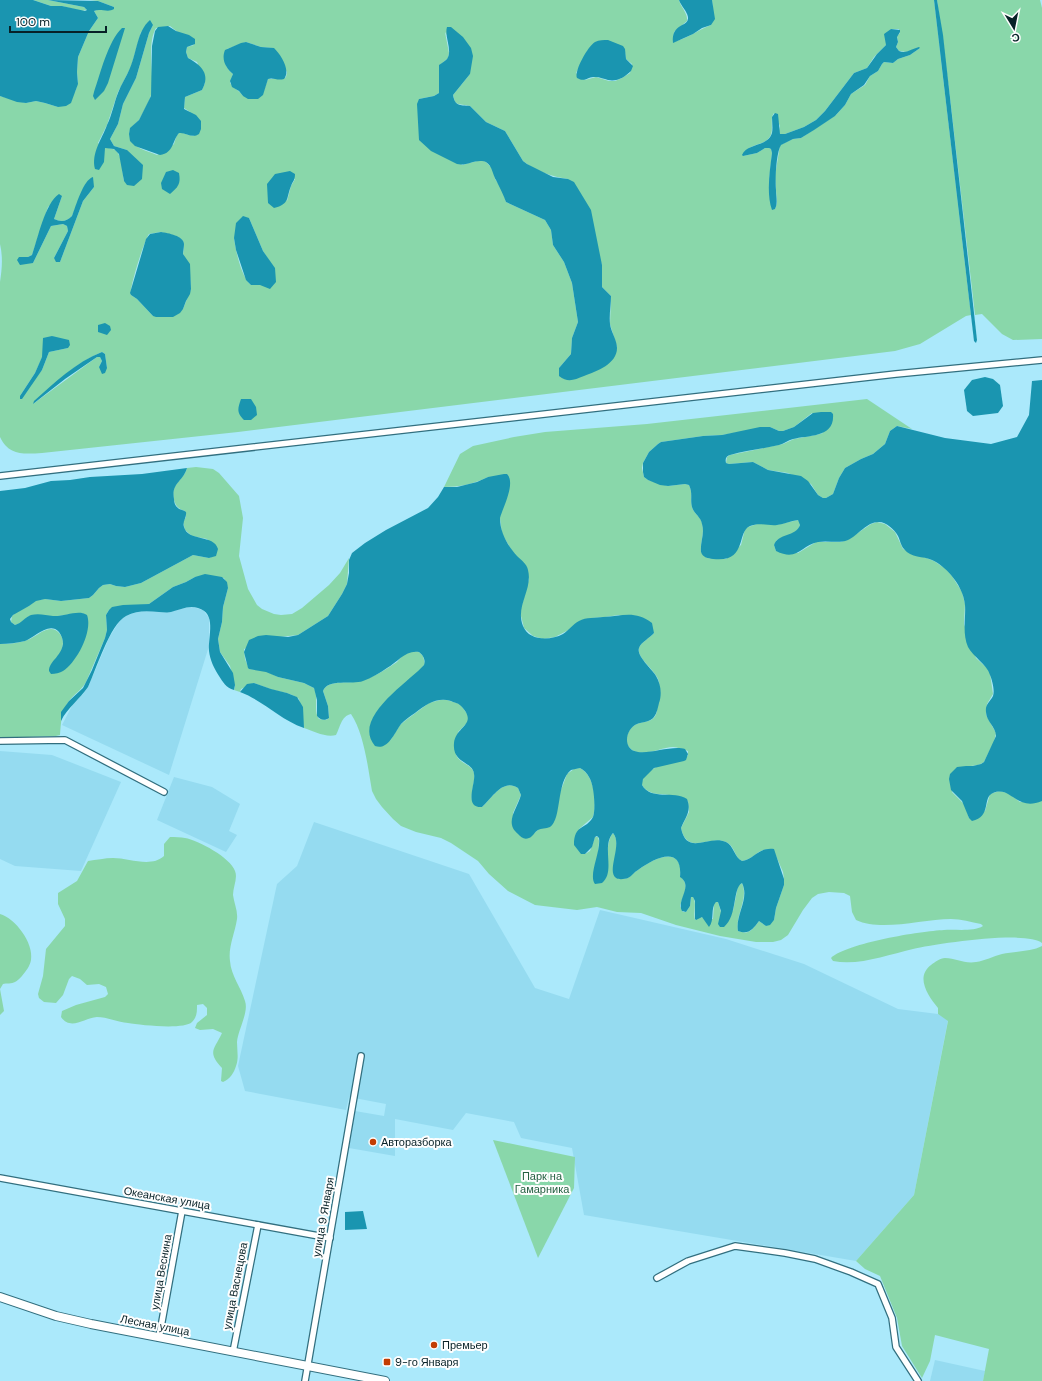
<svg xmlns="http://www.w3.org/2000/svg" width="1042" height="1381" viewBox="0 0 1042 1381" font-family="'DM Sans',sans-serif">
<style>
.built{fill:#95dbf0}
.green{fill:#89d7aa;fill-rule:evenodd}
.water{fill:#1a95b0}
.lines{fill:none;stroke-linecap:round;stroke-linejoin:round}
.street-casing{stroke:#326f7f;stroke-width:8}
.secondary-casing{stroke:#326f7f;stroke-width:10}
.street{stroke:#fff;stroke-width:5.5}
.secondary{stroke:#fff;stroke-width:8}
.poi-dot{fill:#c33c02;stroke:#fefefe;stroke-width:1.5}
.labels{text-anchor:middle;stroke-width:4;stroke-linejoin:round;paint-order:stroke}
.poi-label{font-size:11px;fill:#072127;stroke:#fefefe;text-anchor:start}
.park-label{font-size:11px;fill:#256142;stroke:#fefefe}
.street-label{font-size:11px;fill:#072127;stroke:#fefefe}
</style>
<rect width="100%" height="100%" fill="#abe9fb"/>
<g class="built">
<polygon points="193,607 203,610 209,618 209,646 169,775 62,725 74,702 83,694 88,687 109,638 117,625 123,617 137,612 146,611 170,612 178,609"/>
<polygon points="0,751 52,755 121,782 81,871 15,866 0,859"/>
<polygon points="174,777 212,787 240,804 229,831 237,835 226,852 157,820"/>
<polygon points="314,822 469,874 535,988 569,999 600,910 726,939 804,964 898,1009 938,1014 948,1020 914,1195 856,1261 584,1215 572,1148 521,1138 514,1122 466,1113 453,1130 395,1119 395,1156 349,1148 355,1111 384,1116 386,1104 349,1097 346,1110 245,1091 238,1066 277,884 297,866"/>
<polygon points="935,1360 985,1371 983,1381 930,1381"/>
</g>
<g class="green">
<polygon points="33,0 48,0 84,7 87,10 81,11 62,6 51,6"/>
<path d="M90 0H679C681 8 688 13 687 21L674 32 673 42C687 39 698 30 711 25L713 11 712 0H934L971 315 966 316 920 344 895 351 238 432 42 453C24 454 9 456 0 437V282C2 269 3 257 0 244V96L26 103 36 101 45 103 58 107 75 92 76 89 78 82 77 72 78 57 89 31 98 18 94 11C99 8 107 11 114 8V7L98 1ZM153 25 149 33 136 78 123 104 118 124 110 139 114 146 127 150 124 181C122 173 123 152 113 149 106 147 105 149 98 143L107 125 118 92 131 67 141 32ZM170 26 194 45 187 47 186 52 188 58 197 62 205 83 202 90 185 97 184 108 190 112 194 136C180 134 179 126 174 144L157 155C148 151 132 148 130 137 128 127 134 126 139 120 142 114 150 101 151 95 155 76 146 45 156 28ZM891 29H899L900 33 897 36 898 42 896 47 899 51 907 52 920 48 910 55 898 59 893 63 884 62 882 64 878 71 870 76 865 85 851 94 845 105 836 115 801 138 793 139 780 145 775 176 777 203 775 209 772 208 769 182 772 153 771 149 769 148H765L757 153 743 156C745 153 747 150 749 148 756 144 764 144 769 138 775 131 769 120 774 113L780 126 779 131 780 134H785L804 127 816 120 825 111 854 73 867 68 874 57 886 45V41L885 37ZM445 32 470 74 453 95 455 102 458 104 470 106 486 122 505 131 523 161C535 171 553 177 568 179L602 265V287L611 296 610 324 617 347 559 368 571 354 572 338 578 322 572 283 564 262 553 245 551 230 545 220 506 202 502 189 495 179 493 169 486 162 481 160 462 165 419 99 434 96 439 93 440 65 448 58 449 53ZM246 42 261 47 272 48 287 72 286 77 283 79H268L264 90 243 96C239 90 234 89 230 83L233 74C223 65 225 61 227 49ZM588 50 625 52 626 59 632 64 630 73 622 78 615 81H609L596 77 585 80 576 73ZM275 174 295 179 291 186 287 201ZM85 185 94 187 83 201 60 262 54 258 68 231 67 226 63 224 51 226 33 263 19 257H28L32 255 48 207 62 196 54 219C61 222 66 222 72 216ZM249 218 263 251 274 268 260 285H251C241 276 236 252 234 238ZM161 232 180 238 183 241 184 246 183 254 190 274V277L191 289 183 309 153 316 137 299 131 295C129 289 144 241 149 234ZM52 336 68 348 49 352 42 370 20 396 35 373ZM102 352 105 354 107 368 99 367 102 361 100 357H97L33 404C54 384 75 363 102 352Z"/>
<polygon points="937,0 1040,0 1042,8 1042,339 1013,340 1002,334 982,314 975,315 949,89"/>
<path d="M867 399 912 429 897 426 890 431 885 444 873 454 861 459 845 468 839 478 833 494 826 498H823L818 495 811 484 788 473 768 470 753 462 729 464 726 463 727 457 730 455 783 444 794 439 816 435 823 433 812 413 794 427 783 431H779L770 427 722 435 703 436 661 442 658 444 649 452 643 463 642 468 644 477 648 480 668 486 685 484 689 485C693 493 690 499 692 507 694 514 701 517 702 523 705 534 700 542 701 552L707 558 726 559 741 545 745 529 748 527 760 523 776 525 798 520 800 523C800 534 786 536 777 540L774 545 776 551 798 553 816 542H841L849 539 871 524 877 522 885 524 895 532 903 549 934 561 946 569 952 576 962 592 965 604 964 624 976 658 988 669 990 673 993 694 987 704 986 715 996 733 994 742 984 762C979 766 972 766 966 766L952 792 965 805 969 818 985 811 990 794 999 791 1008 793 1020 802 1042 801V943C1027 930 935 944 913 949 887 955 859 966 833 961L831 958C847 943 921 931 944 930 956 929 973 932 983 926L981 924C971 922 961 919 951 919 922 919 882 932 856 920L852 912 850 896 844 893 829 892 818 894 812 898 803 910 788 935 781 940 773 942H756L720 936 676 925 641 913 617 912 597 907 577 910 535 905 508 891 489 874 478 861 451 843 441 838 416 832 401 826 393 819 382 807 376 799 372 791C368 768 364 733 351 714 341 716 340 728 336 735 326 738 313 731 304 728L299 699C291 693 282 692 273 690 267 688 260 685 254 683L241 689 240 692 234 690 235 687 230 666 220 652 218 639 222 622 223 607 228 588 224 578 195 577 186 582 173 587 149 604 109 610 106 615 107 630 105 638 86 682C82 690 74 694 69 701 61 712 61 723 60 735L56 736 0 738V644C10 644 21 643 30 639 36 636 40 632 46 630 52 628 56 629 60 634 69 646 55 662 50 673L83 613 58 616H29L21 623 15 625 11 622 12 616 16 612 29 606 36 600 45 599 61 601 89 598 93 595 99 588 103 585 110 584 116 586 125 587 141 583 193 555 209 558 216 555 207 539 192 536 185 530 183 522 186 517 185 511C179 509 176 507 174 500 170 483 183 482 187 468L196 467 213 469 219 473 239 496 243 518 239 556 248 589 257 605 262 609 274 614 281 615 292 614 302 608 329 585 340 573 349 558 347 584 342 594 328 616 298 635 280 637 244 649 245 659 249 669 266 671 278 677 304 683 314 688C319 698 313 711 319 719L326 720 329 718 328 706 323 691C328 678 353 685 364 680 375 676 387 669 397 662 400 659 402 655 406 653 410 652 415 651 419 652L423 656 425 664 420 670 390 741 400 725 406 720 429 703 440 700H447L460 704 468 715 469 718 468 722 458 732 456 755C459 762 468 764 472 769 478 776 470 791 472 800L481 807H482C492 798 503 778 518 788L521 795 513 813 524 838H528L538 830 561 790 567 774 574 769 580 768C595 776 597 802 593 817L579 829 585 854 590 851 595 837H598L599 841 598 857 608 869C608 858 606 844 612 834H614C621 847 611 862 615 877 619 879 624 879 628 878 631 876 634 872 638 870 646 864 666 851 676 859 681 864 681 870 680 876 691 886 683 894 680 906L683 912H686L690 906 691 897H693C697 904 693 912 695 920L700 917 713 919 714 904 716 902H718L721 912 733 911 738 886 742 883C749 899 735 915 738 931 750 935 752 930 759 921L766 926 774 920 776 908 784 885V879L783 872 773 849C756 848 756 859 742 861 734 857 735 846 726 842 709 835 687 856 681 828L689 812 688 801C682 799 675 795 669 795 660 794 648 795 642 785 640 768 675 760 688 756V751C683 750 678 747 673 747 660 747 640 760 629 747 623 740 629 727 637 724 641 722 647 722 651 720 655 718 657 713 657 709 659 703 660 688 659 682 657 671 636 658 639 648 641 642 650 638 654 633L619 615 605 617 592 618 555 637 543 639 533 636 524 628 520 612 529 579 502 534 500 518 488 477C474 484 459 487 444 487L460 454 473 446 514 437 545 432 647 424Z"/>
<path d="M170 837C175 837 181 837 185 838 198 840 231 858 235 871 238 878 233 887 233 895 234 903 238 911 237 919 235 933 228 947 230 961 231 976 241 987 245 1001 249 1012 238 1030 237 1042 237 1050 239 1058 236 1066 234 1073 230 1079 223 1082L221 1081 222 1068C207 1052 214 1050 222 1033L213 1029 200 1030 195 1028 197 1023 207 1015V1008L203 1004 197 1005C197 1012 197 1017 192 1022 184 1030 140 1025 128 1023 118 1022 107 1017 97 1017 84 1018 71 1031 61 1017L62 1011 76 1005 105 997 108 994 106 987 99 984 87 985 80 979 72 976 69 979 63 995 56 1003 44 1002 39 998 38 994 43 976 46 949 65 926V919L58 904V893L77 881 88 861C96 860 105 858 113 858 129 858 151 868 164 856V844Z"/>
<path d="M0 914C15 918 34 943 31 960 30 966 26 971 22 976 20 978 17 981 15 982 12 984 6 983 3 984L0 989 4 1011 0 1015Z"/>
<path d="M1042 946V1381H983L989 1349 935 1335 930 1361 922 1378 902 1346 897 1318 880 1276 865 1269 856 1261 914 1195 948 1021 938 1014V1008C928 996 915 977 931 965 935 962 940 958 945 958 956 958 964 964 976 962 985 961 993 956 1002 954 1015 951 1031 952 1042 946Z"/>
<polygon points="493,1140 575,1157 574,1188 538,1258"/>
</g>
<g class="water">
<path d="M0 0H33L51 6H62L85 11 87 10 84 7 48 0 98 1 114 7V9C108 13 100 8 94 11L98 18 89 31 78 57 77 72 78 84 71 103 66 106 58 107 45 103 36 101 26 103 17 102 0 96Z"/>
<path d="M679 0H712L715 19 711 25 702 28 693 34 673 43C671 22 689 28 688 17 687 11 681 6 679 0Z"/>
<polygon points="934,0 937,0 943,35 977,340 976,343 974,341"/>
<path d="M150 20 153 25 149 33 136 78 123 104 118 124 110 139 114 146 127 150 143 165 142 179 134 186 127 185 124 181 119 154 114 149 105 148 104 162 99 170 95 169C91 153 102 139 107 125 112 115 114 103 118 93 121 84 127 76 130 68 137 52 137 31 150 20Z"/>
<path d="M168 26 176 31 189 35 195 39V44L187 47 186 52 188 58C201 65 211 74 202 90L185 97 184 109 196 115 201 121V129L199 134C192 139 186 132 179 133 172 141 174 153 160 155L135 146 130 141 129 134 130 128 139 120 151 96 152 46 155 31 158 27Z"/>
<path d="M447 27H451L463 37 471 48 473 56 470 74 453 95C455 106 459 105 470 106L486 122 505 131 523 161 527 164 553 177 568 179 574 182 591 210 602 265V287L611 296C611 305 609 315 610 324 611 332 617 340 617 348 617 364 597 371 584 376 574 380 568 383 559 376V368L571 354 572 338 578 322 572 283 564 262 553 245 551 230 545 220 506 202C503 194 500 188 496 180 492 173 492 162 482 161 474 160 466 166 457 164L431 151 419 140 417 104 419 99 434 96 439 93V65C442 63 445 61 447 59 453 50 444 37 447 27Z"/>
<path d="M122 28H125L108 83 104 91 95 100 93 96 94 92C100 75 108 41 122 28Z"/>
<path d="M891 29 900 30V32L897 37 898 42 896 47 899 51C906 54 911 49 919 47L920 48 910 55 898 59 893 63 884 62 882 64 878 71 870 76 864 85 851 94 845 105 835 116 814 130 801 138 793 139 781 145C776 153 775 180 776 190 776 197 778 203 775 209L772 210C766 193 770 170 772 153L771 149 769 148H765L757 153 743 156 742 155C747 143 768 147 772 133 773 128 772 122 772 117L775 113 778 114 780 134H785L804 127 816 120 825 111 854 73 867 68 877 54 886 45 884 34Z"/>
<path d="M608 40 623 46 625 49 626 59 633 66 631 71C625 77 617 82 608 80 604 79 600 77 595 77 587 76 586 83 577 78 574 71 588 46 595 42 599 40 604 40 608 40Z"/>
<path d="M246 42 261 47 274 48C281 55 291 70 284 79 277 81 273 77 268 79L263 95 258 99H248L243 96 239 91 232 87 230 81 233 74C226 68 221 60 225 50L241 43Z"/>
<path d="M173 170 179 173C181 184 178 187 170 194L162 189 161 183 166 172Z"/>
<path d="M290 171 295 174C295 180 293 181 291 186 286 198 290 204 274 208L268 203 267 184 275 174Z"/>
<path d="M93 177 94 187 83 201 60 262H56L54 258 68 231 67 226 63 224 51 226 33 263 20 265 17 260 19 257H28L32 255C38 238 45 203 59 194L62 196 54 219C61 222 66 222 72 216 76 206 83 180 93 177Z"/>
<polygon points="243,216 249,218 263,251 275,268 276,282 270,289 260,285 251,285 246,280 236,250 234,238 236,223"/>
<path d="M161 232C168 233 184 236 184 244 184 248 183 251 183 254L190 264 191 289 190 294 186 301 183 309 180 313 173 317H156L153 316 137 299 131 295 130 293 146 239 150 234Z"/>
<polygon points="105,323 110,326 111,330 107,335 98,332 98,325"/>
<polygon points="52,336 69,340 70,345 68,348 49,352 42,370 22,399 20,399 20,396 35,373 42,357 43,338"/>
<path d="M102 352 105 354 107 368 105 373 102 374 99 367 102 361 100 357H97L65 379 33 404 34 401C54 383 76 362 102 352Z"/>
<polygon points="985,377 993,379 1000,385 1003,406 998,413 973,416 967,411 964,390 972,380"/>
<path d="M1042 380V801C1016 812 1011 785 993 793 982 797 992 817 972 821L969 818 962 801 951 790 949 779 950 774 957 767 966 766H973L981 764 984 762 996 736C996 727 986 721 986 712 985 704 990 702 993 696 995 690 992 680 990 675 987 664 973 657 968 647 962 633 966 618 965 605 964 594 958 583 951 575 946 569 939 563 932 560 923 556 911 558 904 549 901 546 900 540 898 536 895 530 886 522 879 522 866 522 859 535 848 540 838 544 829 540 818 542 801 545 798 562 776 551L774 545C778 533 796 537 800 525L798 520C791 521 784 524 777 525 768 526 759 522 750 526 736 532 748 563 713 559 708 558 703 558 701 552 700 542 705 534 702 524 701 517 694 514 692 507 690 499 693 493 689 485L685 484 668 486 660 485 648 480 644 477 643 472V463L649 452 658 444 661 442 703 436 722 435 760 427H770L779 431H783L794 427 813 413 821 412H831L833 414C835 438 808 435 793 439 788 440 784 444 779 445 763 449 746 450 730 455 726 456 725 459 726 463L729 464 753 462 768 470 801 476 808 481 818 495 823 498H826L833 494 839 478 845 468 861 459 873 454 885 444 890 431 897 426 945 438 991 444 1017 437 1029 415 1032 381Z"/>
<path d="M241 399H251L256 407 257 415 251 420H244C236 412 238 408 241 399Z"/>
<path d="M187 468C183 482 171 483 174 499 174 502 175 506 178 508 180 510 184 510 186 512 187 518 182 521 184 527 188 542 214 534 218 549L216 556 209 558 193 555 141 583 125 587 116 586 110 584 103 585 99 588 93 595 89 598 61 601 45 599 36 601 29 606 13 615 10 619 11 622 15 625C22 623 25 617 31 615 38 613 46 615 53 616 64 617 78 609 87 615 93 631 77 662 63 671 60 673 55 674 51 674L49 671C49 661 61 657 63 644 63 640 62 636 59 632 49 621 34 638 25 641 17 643 8 644 0 644V491L25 488 51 481 70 480 90 477 142 474Z"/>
<path d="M504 474H507C516 483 503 507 500 518 500 533 508 546 517 556 521 560 527 564 528 570 533 590 515 606 523 626 529 641 550 641 563 634 569 630 573 624 579 621 586 617 596 618 603 617 623 616 635 610 652 623L654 633C650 638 641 642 639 648 636 656 653 670 656 676 661 684 662 695 659 703 658 707 657 713 654 717 650 722 642 722 637 724 629 727 624 739 629 747 638 760 669 744 685 749L688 754 686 760 684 761 654 768 643 779 642 785C651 801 674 790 687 799 692 811 685 818 681 828 687 857 709 834 726 842 734 846 734 857 742 861 755 859 758 847 774 849L784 879V885L776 908 774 920 770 925 766 926 759 921C753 929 749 935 738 931 735 915 750 899 742 883 732 889 738 915 724 927H720L718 924 721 911 718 902H716C710 908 715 920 709 927L702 917 696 920 695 919V901L693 897H691L690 906 686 912 682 911C676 900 694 886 680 877 683 844 654 858 638 870 634 872 632 876 628 878 625 879 619 880 616 878 606 871 623 844 613 833 601 846 616 872 602 883L595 884C588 875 601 852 599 838L597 836 595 837 592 847 585 854H581L574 845C574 824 586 830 593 817 596 809 594 784 589 777 587 773 584 770 580 768L571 770C556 782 562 819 550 827 546 829 541 828 538 830 534 832 533 837 529 838 524 840 521 837 518 834 504 823 517 809 521 795L518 788C503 778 492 798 482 807 463 808 476 783 474 774 473 761 452 764 454 743 456 726 478 725 462 707 459 703 455 703 451 701 437 697 427 704 415 713 410 716 405 720 401 724 395 732 388 751 375 746 351 718 409 682 424 665 426 660 423 655 419 652 405 650 398 662 387 668 380 673 371 678 363 681 352 685 328 678 323 691L328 706 329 718C325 721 320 720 317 716V700L314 688 304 683 278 677 266 672 249 669 248 668 244 652 249 640 258 636 266 635 288 637 298 635 328 616 342 594 347 584 349 573V560L352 553 365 543 386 530 428 508 438 497 444 487H457L477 482 488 477Z"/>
<path d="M205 574 222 577 227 582 228 588 223 607 222 622 218 639 220 652 233 673 235 685 234 690C226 688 223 682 219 676 214 668 210 660 209 651 208 636 217 613 198 608 189 605 179 610 171 612 167 613 163 612 159 612 148 611 137 610 126 616 110 624 96 670 88 687 80 699 67 708 61 721V712L69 701 83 688 92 670 105 638 107 630 106 615 109 610 112 607 123 605 149 604 173 587 186 582 195 577Z"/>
<path d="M254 683 271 689 287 693 297 697 303 707 304 728C279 719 264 701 240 692L247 684Z"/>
<polygon points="363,1211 367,1229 345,1230 345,1212"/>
</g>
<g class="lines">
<g class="street-casing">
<g id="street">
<polyline points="0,476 896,374 1042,360"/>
<polyline points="0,741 65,740 164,792"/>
<polyline points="0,1178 330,1238"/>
<polyline points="657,1278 688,1261 735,1246 785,1253 815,1259 851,1272 878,1284 892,1318 896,1347 918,1381"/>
<polyline points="159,1338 182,1211"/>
<polyline points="233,1352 258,1225"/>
<polyline points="305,1381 361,1056"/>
</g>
</g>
<g class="secondary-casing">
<polyline id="secondary" points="0,1297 56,1316 91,1324 385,1381"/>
</g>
<use href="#street" class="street"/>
<use href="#secondary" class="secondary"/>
</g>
<g class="poi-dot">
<circle cx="373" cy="1142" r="4"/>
<circle cx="434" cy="1345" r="4"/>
<rect x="383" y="1358" width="8" height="8" rx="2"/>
</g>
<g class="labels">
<g class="poi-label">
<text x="381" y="1146">Авторазборка</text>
<text x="442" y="1349">Премьер</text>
<text x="395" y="1366">9-го Января</text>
</g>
<g class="park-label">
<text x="542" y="1180">Парк на<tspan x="542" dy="13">Гамарника</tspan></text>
</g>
<g class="street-label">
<text transform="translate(167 1198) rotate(10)" y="4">Океанская улица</text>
<text transform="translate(323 1217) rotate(-80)" y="4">улица 9 Января</text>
<text transform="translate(161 1272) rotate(-80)" y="4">улица Веснина</text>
<text transform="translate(235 1286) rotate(-79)" y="4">улица Васнецова</text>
<text transform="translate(155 1325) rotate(11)" y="4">Лесная улица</text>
</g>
</g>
<g transform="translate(1014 28) rotate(170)" stroke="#fefefe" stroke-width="3" paint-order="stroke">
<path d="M0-3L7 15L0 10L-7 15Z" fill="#072127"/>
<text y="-6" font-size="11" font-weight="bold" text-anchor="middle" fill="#072127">С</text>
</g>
<path d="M10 26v6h96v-6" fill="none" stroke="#072127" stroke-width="2"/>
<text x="16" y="26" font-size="12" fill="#072127" stroke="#fefefe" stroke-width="3" paint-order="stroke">100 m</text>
</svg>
